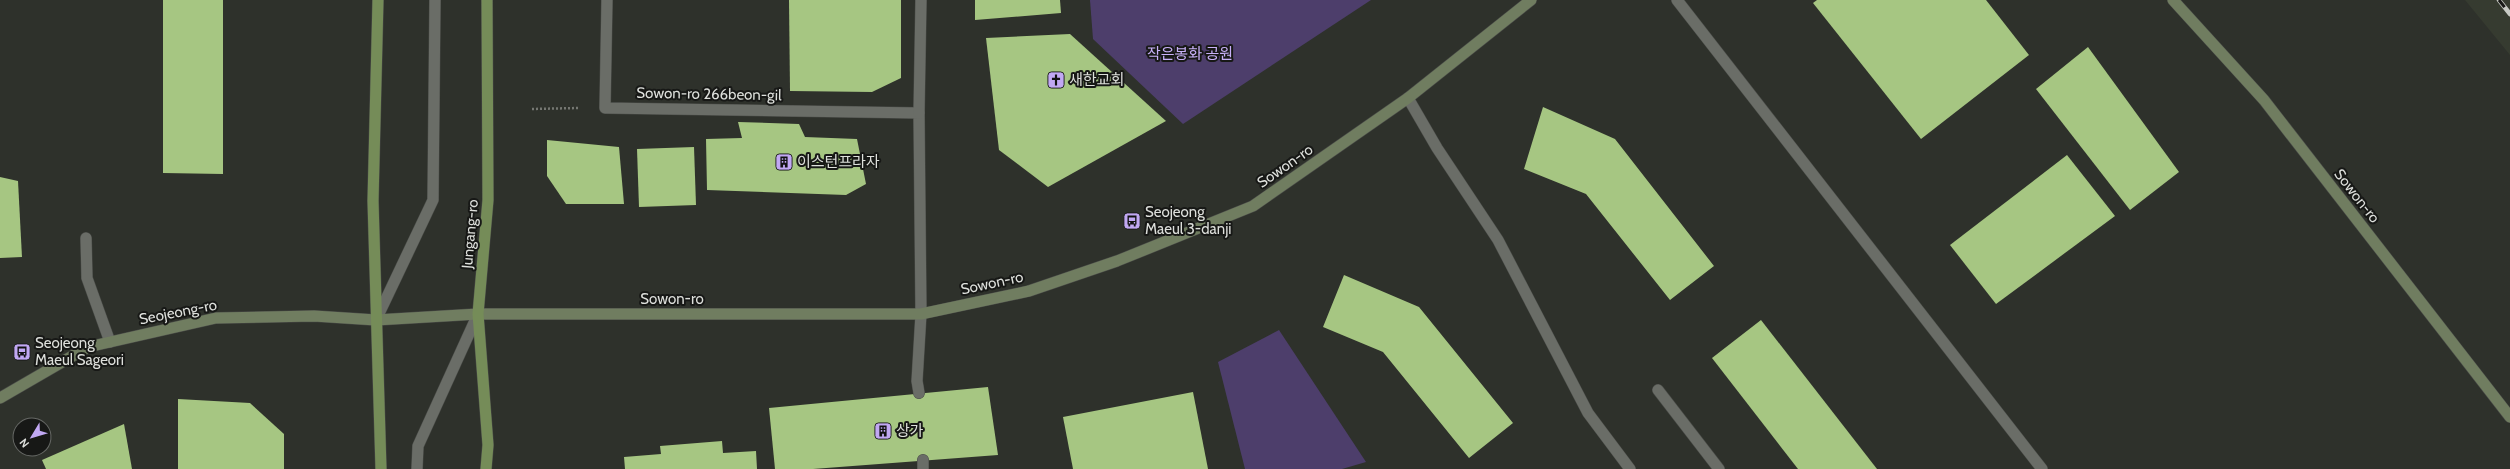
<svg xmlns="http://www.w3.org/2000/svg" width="2510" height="469" viewBox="0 0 2510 469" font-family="Cabin,'Noto Sans KR',sans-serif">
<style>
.built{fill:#363b30}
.green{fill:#4d3e6b}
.building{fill:#a6c682}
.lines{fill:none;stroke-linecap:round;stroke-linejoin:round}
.service-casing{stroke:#4a4c48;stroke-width:12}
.minor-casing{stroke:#4a4c48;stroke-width:12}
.secondary-casing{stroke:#4a4c48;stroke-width:12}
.primary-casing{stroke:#4a4c48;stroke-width:12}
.path{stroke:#767873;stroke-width:2.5;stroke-dasharray:2 2;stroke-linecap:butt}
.service{stroke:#6a6d67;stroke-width:11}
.minor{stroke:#6a6d67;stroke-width:11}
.secondary{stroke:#707d60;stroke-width:11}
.primary{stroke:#758c58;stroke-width:11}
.rail-casing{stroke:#c8cac5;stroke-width:4.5}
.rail{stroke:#171816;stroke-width:3;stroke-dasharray:9;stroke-linecap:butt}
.labels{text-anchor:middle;stroke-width:4;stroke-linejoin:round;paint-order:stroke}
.park-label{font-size:15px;fill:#c8b1f8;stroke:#171816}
.poi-label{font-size:15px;fill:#dddfdb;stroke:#171816;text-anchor:start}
.street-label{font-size:15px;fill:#dddfdb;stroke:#171816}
</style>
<rect width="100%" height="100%" fill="#2e312b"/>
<polygon class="built" points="2465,0 2510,0 2510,55"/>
<g class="green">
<polygon points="1090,0 1371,0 1183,124 1093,39"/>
<polygon points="1279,330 1366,462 1342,469 1245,469 1218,362"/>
</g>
<g class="building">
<polygon points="163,0 223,0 223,174 163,173"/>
<polygon points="789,0 901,0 901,78 872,92 790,91"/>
<polygon points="975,0 1060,0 1061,13 975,20"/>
<polygon points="1817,0 1986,0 2029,55 1921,139 1813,3"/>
<polygon points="1070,34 1166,121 1048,187 999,150 986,38"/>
<polygon points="2088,47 2179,172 2130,210 2036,89"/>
<polygon points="1543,107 1615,139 1714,266 1670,300 1586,194 1524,169"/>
<polygon points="738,122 799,124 805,137 857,139 866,184 846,195 707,190 706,139 742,138"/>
<polygon points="547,140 619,147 624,204 566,204 547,176"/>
<polygon points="694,147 696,205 639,207 637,149"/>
<polygon points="2067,155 2115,216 1996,304 1950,245"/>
<polygon points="0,177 18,181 22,257 0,258"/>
<polygon points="1344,275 1419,307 1513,423 1469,458 1383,352 1323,327"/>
<polygon points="1761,320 1877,469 1798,469 1712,358"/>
<polygon points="988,387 998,455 813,469 775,469 769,408"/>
<polygon points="1193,392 1208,469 1073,469 1063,417"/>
<polygon points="178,399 250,403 284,434 284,469 178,469"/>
<polygon points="124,424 132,469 46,469 42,460"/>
<polygon points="722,441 723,453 756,451 757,469 625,469 624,457 661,454 660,446"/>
</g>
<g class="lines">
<g class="service-casing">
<g id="service">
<polyline points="1408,98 1437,148 1498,240 1588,413 1630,469"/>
<polyline points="86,238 87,278 110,342"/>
<polyline points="376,320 433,200 435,0"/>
<polyline points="1658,390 1719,469"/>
<polyline points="919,393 917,381 921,314"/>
<polyline points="923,460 923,469"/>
<polyline points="417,469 418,446 478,314"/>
</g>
</g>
<g class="minor-casing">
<g id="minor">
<polyline points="607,0 605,108 919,113 921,314"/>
<polyline points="1677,0 2042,469"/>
<polyline points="919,113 921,0"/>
</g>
</g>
<g class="secondary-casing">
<g id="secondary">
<polyline points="2173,0 2264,100 2510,417"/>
<polyline points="0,398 88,347 216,318 314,316 376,320 478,314 921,314 1029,291 1117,261 1253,206 1408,98 1531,0"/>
</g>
</g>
<g class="primary-casing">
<g id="primary">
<polyline points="378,0 373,201 381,469"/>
<polyline points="486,469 488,445 478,314 488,200 487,0"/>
</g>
</g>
<polyline class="path" points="532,109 579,108"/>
<use href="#service" class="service"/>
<use href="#minor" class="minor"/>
<use href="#secondary" class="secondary"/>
<use href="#primary" class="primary"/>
<g class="rail-casing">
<polyline id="rail" points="2499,0 2510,14"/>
</g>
<use href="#rail" class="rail"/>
</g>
<defs>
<g id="church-square" transform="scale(0.9)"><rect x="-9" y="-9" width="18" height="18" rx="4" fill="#c1a8f3" stroke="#171816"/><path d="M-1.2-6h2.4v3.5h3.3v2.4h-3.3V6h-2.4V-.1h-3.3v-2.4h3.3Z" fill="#111"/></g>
<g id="building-square" transform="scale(0.9)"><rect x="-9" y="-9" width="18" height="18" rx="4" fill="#c1a8f3" stroke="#171816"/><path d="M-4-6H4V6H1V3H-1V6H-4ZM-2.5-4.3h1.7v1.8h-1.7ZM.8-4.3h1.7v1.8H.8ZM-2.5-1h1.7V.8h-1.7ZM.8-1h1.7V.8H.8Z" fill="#111"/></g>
<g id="bus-square" transform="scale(0.9)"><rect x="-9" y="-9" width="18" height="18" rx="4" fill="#c1a8f3" stroke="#171816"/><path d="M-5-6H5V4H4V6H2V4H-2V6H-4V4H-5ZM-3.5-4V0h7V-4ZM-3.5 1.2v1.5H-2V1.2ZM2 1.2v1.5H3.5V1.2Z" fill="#111"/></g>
</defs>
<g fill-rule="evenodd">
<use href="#church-square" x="1056" y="80"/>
<use href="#building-square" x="784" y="162"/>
<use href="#bus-square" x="1132" y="221"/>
<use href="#bus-square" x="22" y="352"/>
<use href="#building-square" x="883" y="431"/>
</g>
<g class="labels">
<g class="park-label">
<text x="1190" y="59">작은봉화 공원</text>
</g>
<g class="poi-label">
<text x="1069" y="85">새한교회</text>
<text x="797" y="167">이스턴프라자</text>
<text x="1145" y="217">Seojeong<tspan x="1145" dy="17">Maeul 3-danji</tspan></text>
<text x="35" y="348">Seojeong<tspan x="35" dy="17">Maeul Sageori</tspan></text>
<text x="896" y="436">상가</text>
</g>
<g class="street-label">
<text transform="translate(709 94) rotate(1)" y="5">Sowon-ro 266beon-gil</text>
<text transform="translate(1285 166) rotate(-35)" y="5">Sowon-ro</text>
<text transform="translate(2357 196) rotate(52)" y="5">Sowon-ro</text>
<text transform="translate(470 234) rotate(-85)" y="5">Jungang-ro</text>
<text transform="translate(992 283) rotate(-12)" y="5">Sowon-ro</text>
<text x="672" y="304">Sowon-ro</text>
<text transform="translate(178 312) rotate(-11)" y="5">Seojeong-ro</text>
</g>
</g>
<g transform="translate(32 437) rotate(232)"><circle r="19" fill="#171816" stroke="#666865"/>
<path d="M0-3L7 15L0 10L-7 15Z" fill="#c1a8f3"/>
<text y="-6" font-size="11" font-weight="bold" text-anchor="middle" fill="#dddfdb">N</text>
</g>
</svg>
